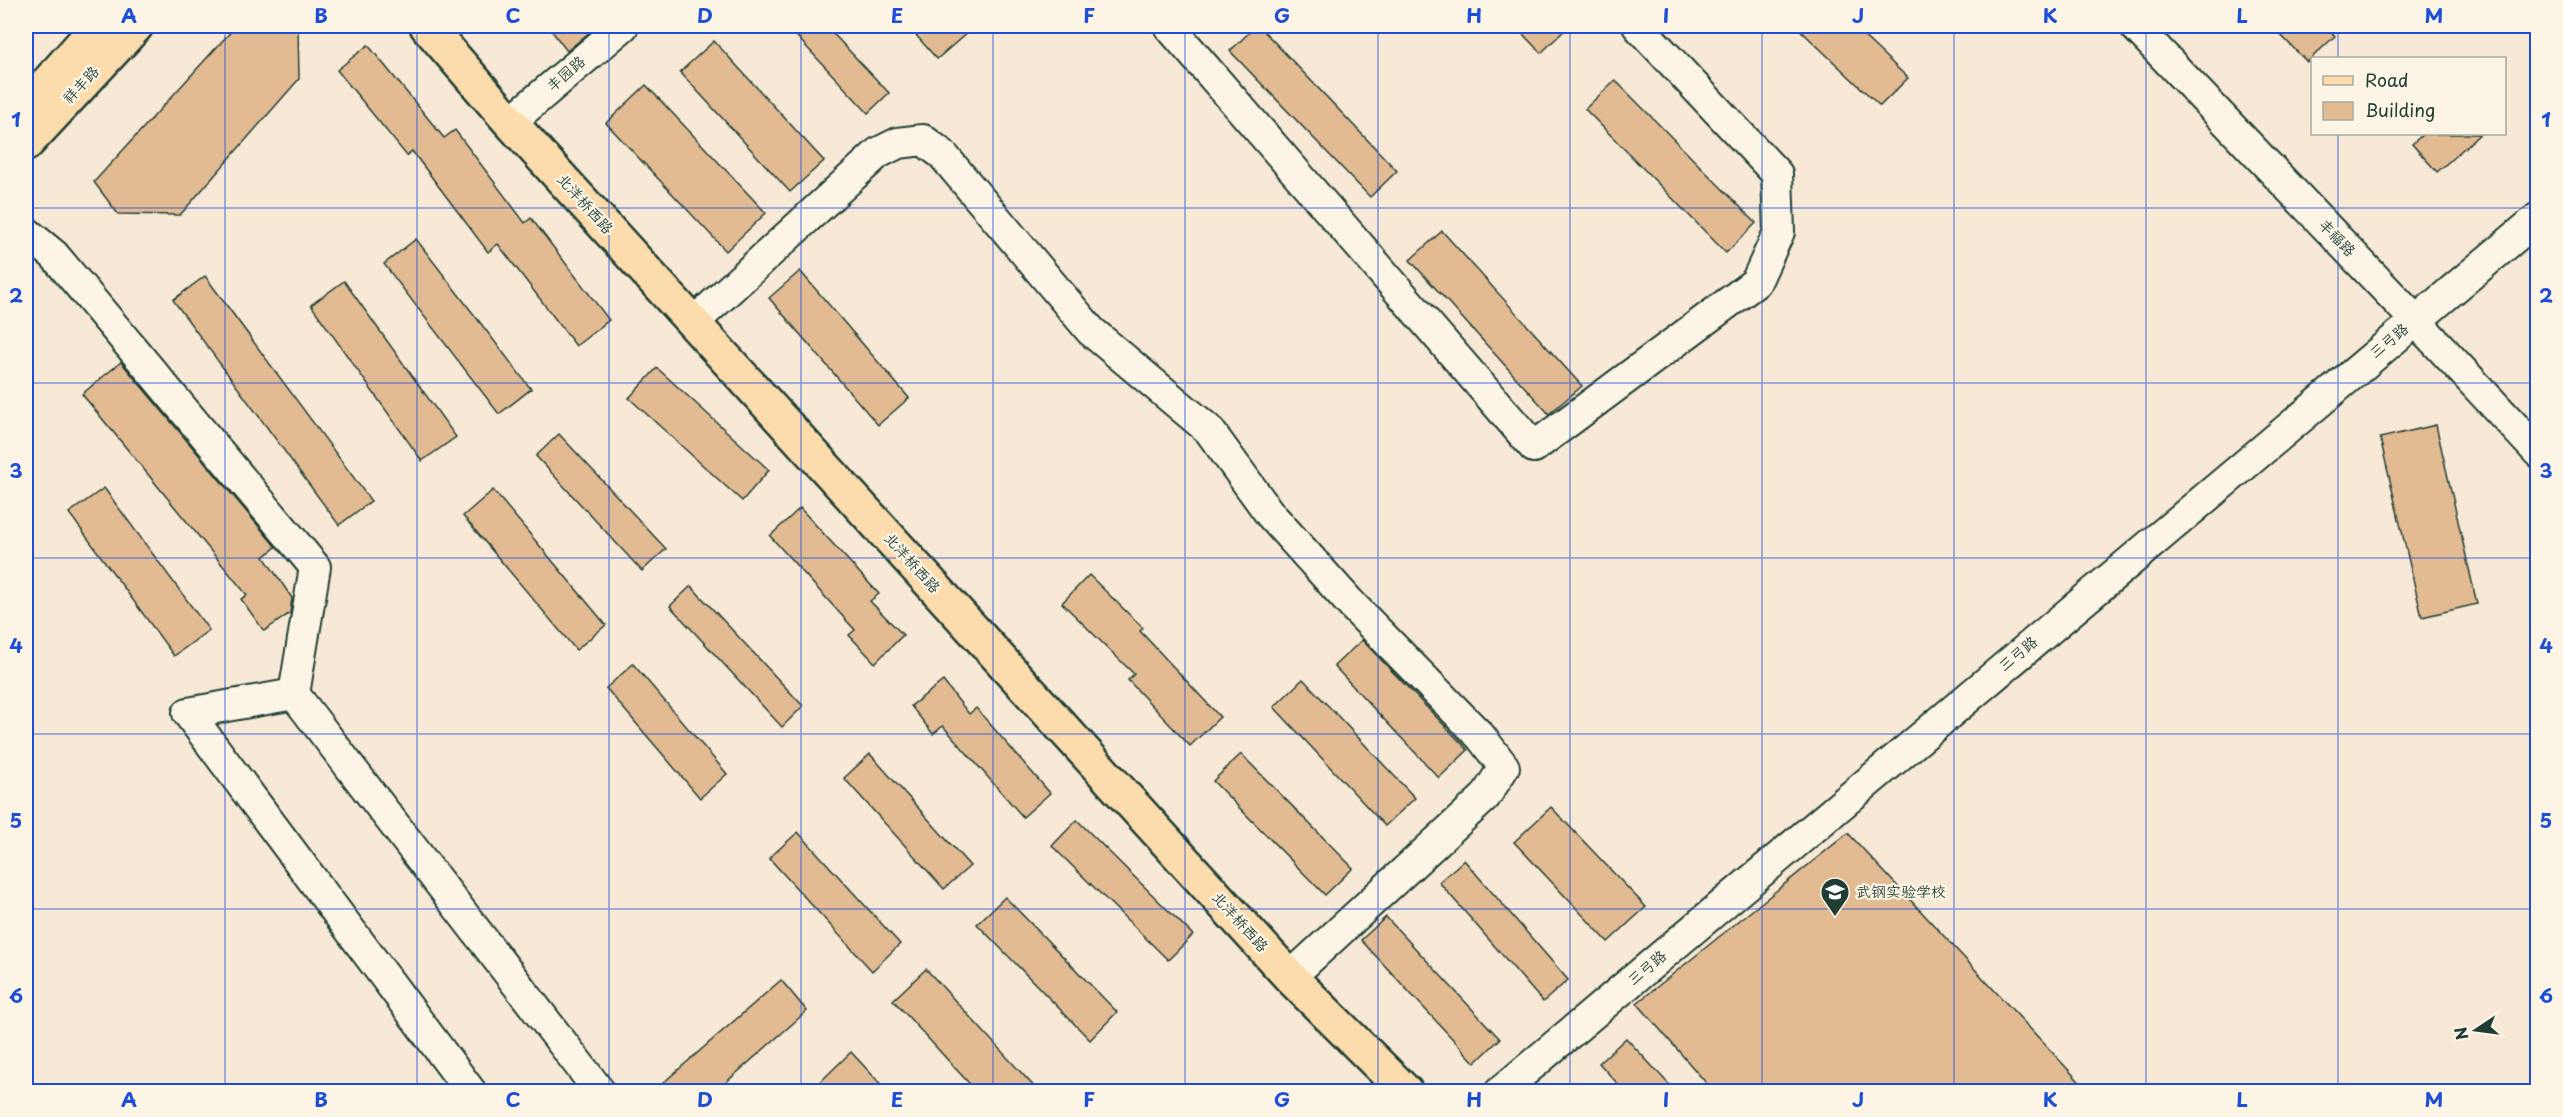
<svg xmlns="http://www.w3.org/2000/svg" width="2563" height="1117" viewBox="0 0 2563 1117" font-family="'Playpen Sans','LXGW WenKai TC',sans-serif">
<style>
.building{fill:#e3bb93;stroke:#1f3d34;stroke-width:1.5}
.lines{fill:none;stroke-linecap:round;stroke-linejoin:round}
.minor-casing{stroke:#1f3d34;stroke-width:34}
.major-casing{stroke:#1f3d34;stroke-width:38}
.minor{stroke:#fcf5e5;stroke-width:30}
.major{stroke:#fcdcac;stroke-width:33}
.grid{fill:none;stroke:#1d4ed8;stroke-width:1.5;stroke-opacity:0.55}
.labels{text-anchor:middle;stroke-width:4.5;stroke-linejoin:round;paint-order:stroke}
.street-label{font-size:15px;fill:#1f3d34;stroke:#fcf5e5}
.poi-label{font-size:15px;fill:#1f3d34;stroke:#fcf5e5;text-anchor:start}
.neatline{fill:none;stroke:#1d4ed8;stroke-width:2}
.grid-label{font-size:20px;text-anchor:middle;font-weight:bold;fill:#1d4ed8}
</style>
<rect width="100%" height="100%" fill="#f7e9d5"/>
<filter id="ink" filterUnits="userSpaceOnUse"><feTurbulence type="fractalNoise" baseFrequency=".0167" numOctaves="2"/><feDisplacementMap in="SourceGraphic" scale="12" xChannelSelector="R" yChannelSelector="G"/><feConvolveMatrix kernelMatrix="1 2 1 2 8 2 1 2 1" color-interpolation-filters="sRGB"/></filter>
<g filter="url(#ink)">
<g class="building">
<polygon points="236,26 298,26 299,79 180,215 118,214 94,182"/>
<polygon points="548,26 597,26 567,51"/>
<polygon points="787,26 826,26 889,93 868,113"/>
<polygon points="908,26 975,26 937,59"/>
<polygon points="1256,26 1259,26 1397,171 1370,197 1230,51"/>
<polygon points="1515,26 1569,26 1541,53"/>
<polygon points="1796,26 1853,26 1908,78 1880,106"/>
<polygon points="2272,26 2325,26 2335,36 2307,62"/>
<polygon points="714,41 824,161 790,192 680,72"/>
<polygon points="368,45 444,138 455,130 525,223 531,218 609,320 576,346 498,244 488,252 412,151 407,156 337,70"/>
<polygon points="1615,80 1756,223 1726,253 1585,109"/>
<polygon points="646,85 766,213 726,251 606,123"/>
<polygon points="2423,134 2480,134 2437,172 2412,144"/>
<polygon points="1442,231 1582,386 1549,414 1410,260"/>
<polygon points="416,239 531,389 499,414 384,264"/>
<polygon points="800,271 909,398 878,425 769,298"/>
<polygon points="205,276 371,501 339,525 173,300"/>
<polygon points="344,281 456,437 422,461 311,305"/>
<polygon points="121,362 276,547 264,557 292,598 290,613 264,631 241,599 247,595 82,394"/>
<polygon points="657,368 769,470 742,501 629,398"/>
<polygon points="2436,425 2477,604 2422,617 2380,438"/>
<polygon points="559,434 666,549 642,571 536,456"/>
<polygon points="104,488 209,630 174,656 69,513"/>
<polygon points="493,490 606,625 576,650 463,516"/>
<polygon points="800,508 879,594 870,601 903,635 875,663 849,635 855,630 770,536"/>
<polygon points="1089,575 1143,628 1140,631 1220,717 1190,746 1128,680 1134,674 1062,603"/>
<polygon points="691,586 803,706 782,727 670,606"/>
<polygon points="1362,640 1468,750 1439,778 1334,666"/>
<polygon points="633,664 727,774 700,798 606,688"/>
<polygon points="1303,679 1415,798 1385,826 1274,707"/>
<polygon points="943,681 969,714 976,708 1050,793 1023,817 943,726 933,734 911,706"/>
<polygon points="870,754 970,866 944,889 844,778"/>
<polygon points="1241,754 1353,868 1325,895 1213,781"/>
<polygon points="1551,807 1646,907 1608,942 1514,842"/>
<polygon points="1077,820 1193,935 1168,960 1052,846"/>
<polygon points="798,832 900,944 872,971 769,858"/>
<polygon points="1848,833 2089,1092 1714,1092 1637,1003"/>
<polygon points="1464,860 1568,980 1543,1002 1439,882"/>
<polygon points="1005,897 1117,1012 1090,1040 977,924"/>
<polygon points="1386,917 1500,1039 1475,1063 1361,940"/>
<polygon points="926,969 1039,1092 977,1092 893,1000"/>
<polygon points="781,980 807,1011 715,1092 670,1092 663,1083"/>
<polygon points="1626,1038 1676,1092 1625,1092 1599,1063"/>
<polygon points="851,1052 888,1092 827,1092 819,1083"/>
</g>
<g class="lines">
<g class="minor-casing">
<g id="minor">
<polyline points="1169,26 1534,447 1756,282 1779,232 1777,174 1638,26"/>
<polyline points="2135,26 2415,320 2538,452"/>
<polyline points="510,122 623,26"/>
<polyline points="26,232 54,255 315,567 294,694 600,1092"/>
<polyline points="693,323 878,153 898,143 923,140 942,154 1091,331 1209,430 1270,514 1352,605 1481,737 1504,767 1485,797 1290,977"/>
<polyline points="294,694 188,713 471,1092"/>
<polyline points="1500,1092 2538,218"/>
</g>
</g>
<g class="major-casing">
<g id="major">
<polyline points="427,26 510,122 1290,977 1406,1092"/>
<polyline points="26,107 98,26"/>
<polyline points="26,144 136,26"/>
</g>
</g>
<use href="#minor" class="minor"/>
<use href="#major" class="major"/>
</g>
</g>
<path class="grid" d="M225 26V1092M417 26V1092M609 26V1092M801 26V1092M993 26V1092M1185 26V1092M1378 26V1092M1570 26V1092M1762 26V1092M1954 26V1092M2146 26V1092M2338 26V58M2338 134V1092M26 208H2538M26 383H2538M26 558H2538M26 734H2538M26 909H2538"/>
<defs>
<g id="school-pin" transform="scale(1.5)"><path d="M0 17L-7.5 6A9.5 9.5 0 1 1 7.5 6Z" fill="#1f3d34" stroke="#fcf5e5"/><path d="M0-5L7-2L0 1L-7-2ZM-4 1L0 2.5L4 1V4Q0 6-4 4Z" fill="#fff"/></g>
</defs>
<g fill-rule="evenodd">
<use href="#school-pin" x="1835" y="892"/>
</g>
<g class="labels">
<g class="street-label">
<text transform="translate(566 74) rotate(-41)" y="5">丰园路</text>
<text transform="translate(81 85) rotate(-47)" y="5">祥丰路</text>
<text transform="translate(585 204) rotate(48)" y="5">北洋桥西路</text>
<text transform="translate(2337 238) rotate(46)" y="5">丰福路</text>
<text transform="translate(2389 341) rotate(-40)" y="5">三弓路</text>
<text transform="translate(912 563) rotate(48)" y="5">北洋桥西路</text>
<text transform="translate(2018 654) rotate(-40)" y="5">三弓路</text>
<text transform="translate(1240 922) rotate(48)" y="5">北洋桥西路</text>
<text transform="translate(1647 968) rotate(-40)" y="5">三弓路</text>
</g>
<g class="poi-label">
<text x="1856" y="897">武钢实验学校</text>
</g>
</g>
<rect width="2563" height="1117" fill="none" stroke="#fcf5e5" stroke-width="66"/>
<rect x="2311" y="57" width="195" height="78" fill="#fcf5e5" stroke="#a4ab9e" stroke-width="1.5"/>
<rect x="2323" y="76" width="30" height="9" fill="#fcdcac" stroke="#a4ab9e" stroke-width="1.5"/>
<text x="2365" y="87" font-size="18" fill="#1f3d34">Road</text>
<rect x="2323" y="102" width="30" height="18" fill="#e3bb93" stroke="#a4ab9e" stroke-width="1.5"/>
<text x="2365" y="117" font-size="18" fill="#1f3d34">Building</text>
<g transform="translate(2476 1030) rotate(257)" stroke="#fcf5e5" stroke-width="4.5" paint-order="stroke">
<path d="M0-4.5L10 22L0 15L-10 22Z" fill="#1f3d34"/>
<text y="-9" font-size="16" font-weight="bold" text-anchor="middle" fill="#1f3d34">N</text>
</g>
<rect x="33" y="33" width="2497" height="1051" class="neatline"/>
<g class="grid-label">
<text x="129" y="23">A</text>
<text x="321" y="23">B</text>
<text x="513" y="23">C</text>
<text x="705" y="23">D</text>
<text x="897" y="23">E</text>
<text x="1089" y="23">F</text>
<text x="1282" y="23">G</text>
<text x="1474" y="23">H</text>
<text x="1666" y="23">I</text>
<text x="1858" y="23">J</text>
<text x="2050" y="23">K</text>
<text x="2242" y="23">L</text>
<text x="2434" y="23">M</text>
<text x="16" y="127">1</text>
<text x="2546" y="127">1</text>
<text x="16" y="303">2</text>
<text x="2546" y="303">2</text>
<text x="16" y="478">3</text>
<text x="2546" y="478">3</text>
<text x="16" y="653">4</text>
<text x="2546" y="653">4</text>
<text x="16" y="828">5</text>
<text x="2546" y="828">5</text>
<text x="16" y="1003">6</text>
<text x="2546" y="1003">6</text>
<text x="129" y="1107">A</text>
<text x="321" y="1107">B</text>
<text x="513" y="1107">C</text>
<text x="705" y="1107">D</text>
<text x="897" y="1107">E</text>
<text x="1089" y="1107">F</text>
<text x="1282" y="1107">G</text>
<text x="1474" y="1107">H</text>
<text x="1666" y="1107">I</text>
<text x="1858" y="1107">J</text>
<text x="2050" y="1107">K</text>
<text x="2242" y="1107">L</text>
<text x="2434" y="1107">M</text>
</g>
</svg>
